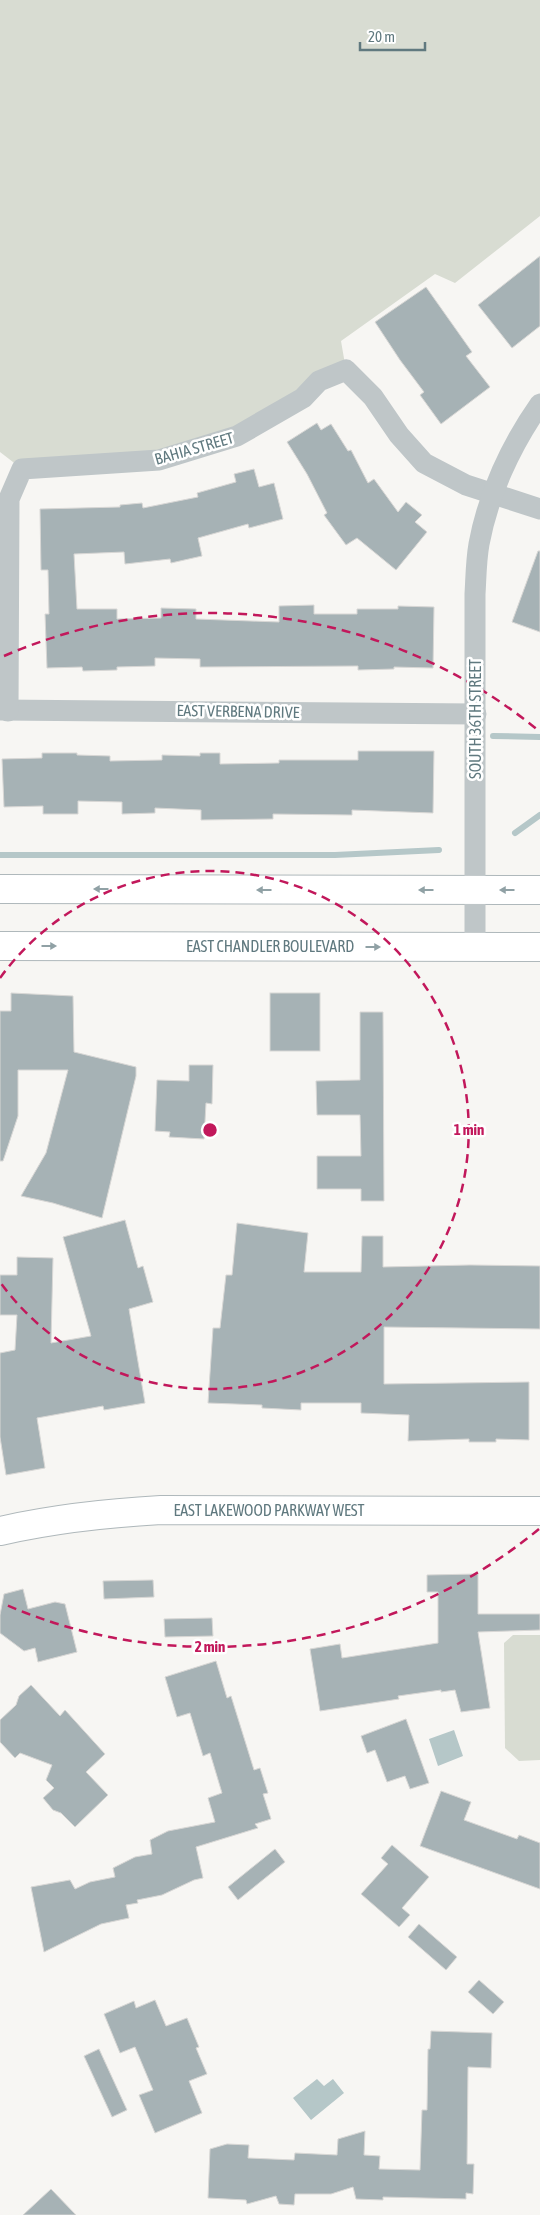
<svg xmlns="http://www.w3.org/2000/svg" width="540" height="2215" viewBox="0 0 540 2215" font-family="'Asap Condensed',sans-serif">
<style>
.green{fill:#d8dcd2}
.water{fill:#b5c7c8}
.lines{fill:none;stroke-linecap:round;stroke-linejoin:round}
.stream{stroke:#b5c7c8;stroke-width:6}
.building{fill:#a6b2b5;stroke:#d8d7d5}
.secondary-casing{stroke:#afb8bb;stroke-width:30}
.street{stroke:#bfc6c8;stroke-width:21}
.secondary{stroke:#fff;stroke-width:28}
.oneway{fill:#90a1a5}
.ring{fill:none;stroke:#c2185b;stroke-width:2.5;stroke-dasharray:9 6}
.labels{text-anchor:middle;stroke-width:5;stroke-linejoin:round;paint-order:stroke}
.street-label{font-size:16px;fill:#60797f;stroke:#fff}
.centre{fill:#c2185b;stroke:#fff;stroke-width:2.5}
.ring-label{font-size:15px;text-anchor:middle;font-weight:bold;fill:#c2185b;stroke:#fff;stroke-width:5;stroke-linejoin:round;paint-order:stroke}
</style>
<rect width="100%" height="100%" fill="#f7f6f3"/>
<g class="green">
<polygon points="0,0 540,0 540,216 455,283 435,274 341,341 346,370 303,398 159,460 22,469 0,452"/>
<polygon points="513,1635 540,1635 540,1760 519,1761 505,1748 504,1643"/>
</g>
<g class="water">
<polygon points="454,1730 463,1756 438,1766 429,1739"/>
<polygon points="317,2079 324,2086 333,2079 344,2093 311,2120 293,2098"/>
</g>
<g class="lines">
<g class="stream">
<polyline points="493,736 540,737"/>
<polyline points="515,833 540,815"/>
<polyline points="0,855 335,855 439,850"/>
</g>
</g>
<g class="building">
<polygon points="540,256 540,326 512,348 478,305"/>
<polygon points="426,287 472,352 466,356 490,387 441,424 420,395 424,392 400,360 375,322"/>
<polygon points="317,423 321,430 331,424 348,451 351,450 368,483 374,479 398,512 406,502 422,515 415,522 427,532 396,570 357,538 346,545 324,515 327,513 307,474 287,442"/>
<polygon points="254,469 259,487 274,483 283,519 249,528 248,524 198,538 202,556 171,563 170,559 125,564 124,552 74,554 77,609 117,609 117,619 161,618 161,608 196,609 196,619 279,622 279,606 314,605 314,614 357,614 357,609 398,609 398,606 434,607 433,668 394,667 394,669 358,670 358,666 200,667 200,659 155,658 155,666 117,667 117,670 83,671 82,667 47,668 45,614 49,614 48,570 41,570 40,509 120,507 120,505 142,503 143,508 198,497 197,493 236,482 234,474"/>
<polygon points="538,551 540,551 540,632 512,622"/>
<polygon points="358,751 434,751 433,813 352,810 352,815 273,814 273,819 201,820 201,810 155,808 155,813 122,814 122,802 78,801 78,814 43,814 43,806 4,807 2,759 42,758 42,753 77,753 77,755 110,756 110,761 162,760 162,755 200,756 200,753 220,753 220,764 279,763 279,760 358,760"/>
<polygon points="11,993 73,996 74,1052 136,1067 136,1076 102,1218 53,1203 21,1196 46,1153 68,1070 18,1070 18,1116 3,1161 0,1161 0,1011 11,1011"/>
<rect x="270" y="993" width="50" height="58"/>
<polygon points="360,1012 383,1012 384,1201 361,1201 361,1189 317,1189 317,1156 361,1156 360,1115 317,1115 316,1081 360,1080"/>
<polygon points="189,1065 213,1065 212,1104 206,1103 204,1139 169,1137 170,1132 155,1131 157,1080 189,1081"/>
<polygon points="125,1220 138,1268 143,1266 153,1302 129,1309 145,1403 104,1410 103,1406 37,1418 45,1468 6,1475 0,1437 0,1353 15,1350 17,1315 0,1315 0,1275 17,1275 17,1257 53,1258 51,1343 91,1336 63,1237"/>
<polygon points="237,1223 308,1233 304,1272 361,1272 362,1236 383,1236 383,1267 470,1265 540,1266 540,1329 384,1327 384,1384 529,1382 529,1440 496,1439 496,1442 469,1442 469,1439 408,1441 409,1415 361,1413 361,1403 301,1403 301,1410 262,1408 262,1405 208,1403 213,1328 220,1328 226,1275 232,1275"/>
<polygon points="478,1574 478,1614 540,1614 540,1630 478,1632 490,1708 461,1712 455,1690 441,1692 441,1690 398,1696 399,1699 320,1711 310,1649 340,1644 342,1658 438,1643 438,1592 427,1592 427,1575"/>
<polygon points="153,1580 154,1597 104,1599 103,1581"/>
<polygon points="23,1589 28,1609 55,1602 65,1604 77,1652 38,1662 35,1648 24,1651 0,1633 0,1615 4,1594"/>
<polygon points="212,1618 213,1636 165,1637 164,1619"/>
<polygon points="216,1661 227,1698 231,1696 254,1770 260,1768 268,1793 263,1794 271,1819 255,1824 258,1828 196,1847 203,1878 194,1880 162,1895 137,1900 138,1903 126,1905 129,1918 101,1924 44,1952 31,1887 70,1880 75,1889 90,1882 115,1877 113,1868 135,1857 152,1854 150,1840 168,1831 215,1822 208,1798 222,1793 210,1753 203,1756 190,1713 177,1717 165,1677"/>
<polygon points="31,1685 60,1716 65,1710 105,1754 86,1772 108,1795 75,1827 61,1813 53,1810 43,1798 54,1788 46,1780 52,1765 20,1753 15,1758 0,1742 0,1720 16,1705 19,1696"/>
<polygon points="406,1719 429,1783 410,1789 405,1776 387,1782 375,1750 367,1753 361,1736"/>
<polygon points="441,1791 471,1802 464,1820 517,1839 519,1835 540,1843 540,1889 420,1846"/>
<polygon points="392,1845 429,1877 402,1908 410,1915 399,1927 361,1894 388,1864 381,1858"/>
<polygon points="275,1849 285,1862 238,1900 228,1887"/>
<polygon points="419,1924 457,1957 446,1970 408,1937"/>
<polygon points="479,1980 504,2002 493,2014 468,1992"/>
<polygon points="155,2000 166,2026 187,2018 199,2047 196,2048 207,2074 189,2081 202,2113 155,2133 139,2095 153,2090 135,2047 120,2053 104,2014 134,2001 136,2008"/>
<polygon points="431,2031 492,2033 491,2068 468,2067 467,2164 474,2164 473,2194 466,2193 466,2199 383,2197 383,2200 356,2199 353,2187 331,2194 295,2194 294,2205 279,2204 276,2196 247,2204 246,2200 208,2198 210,2149 227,2144 249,2145 248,2158 294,2160 295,2153 337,2155 338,2139 365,2131 364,2155 380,2156 379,2169 420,2170 422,2110 427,2110 428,2049 430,2049"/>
<polygon points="99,2049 127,2110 112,2117 84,2056"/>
<polygon points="51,2189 76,2215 23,2215"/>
</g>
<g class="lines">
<g class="secondary-casing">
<g id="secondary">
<polyline points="0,889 540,890"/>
<polyline points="0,946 540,947"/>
<path d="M0 1531C53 1519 107 1513 161 1510L540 1511"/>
</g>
</g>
<g class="street">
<polyline points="0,710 476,714"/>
<polyline points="8,711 9,499 22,469 159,460 237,436 303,398 319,381 346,370 373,397 399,435 424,463 466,485 540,509"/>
<path d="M475 947V594C476 578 476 561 479 544 488 495 511 445 540 404"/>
</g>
<use href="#secondary" class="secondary"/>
</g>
<defs><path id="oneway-solid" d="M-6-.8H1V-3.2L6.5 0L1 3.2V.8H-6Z" transform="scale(1.25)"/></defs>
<g class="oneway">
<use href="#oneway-solid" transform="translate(101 889) rotate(-180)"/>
<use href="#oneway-solid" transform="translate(264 890) rotate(-180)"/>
<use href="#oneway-solid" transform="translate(426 890) rotate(-180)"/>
<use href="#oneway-solid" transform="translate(507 890) rotate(180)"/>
<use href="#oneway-solid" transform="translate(49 946)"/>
<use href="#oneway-solid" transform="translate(373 947)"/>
</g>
<g class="ring">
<path d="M0 978A259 259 0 1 1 0 1282"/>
<path d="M539 1529A517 517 0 0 1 4 1604M4 656A517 517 0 0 1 539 731"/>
</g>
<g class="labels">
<g class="street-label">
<text transform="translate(194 448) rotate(-16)" y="6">BAHIA STREET</text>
<text transform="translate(238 711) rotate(1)" y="6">EAST VERBENA DRIVE</text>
<text transform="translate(475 719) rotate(-90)" y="6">SOUTH 36TH STREET</text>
<text x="270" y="952">EAST CHANDLER BOULEVARD</text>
<text x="269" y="1516">EAST LAKEWOOD PARKWAY WEST</text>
</g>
</g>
<circle cx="210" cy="1130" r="8" class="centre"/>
<g class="ring-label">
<text x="469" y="1135">1 min</text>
<text x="210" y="1652">2 min</text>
</g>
<path d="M360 42v8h65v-8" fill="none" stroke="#60797f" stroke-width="2.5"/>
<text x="368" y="42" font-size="15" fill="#60797f" stroke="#ffffff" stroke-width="4" paint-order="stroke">20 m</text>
</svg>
